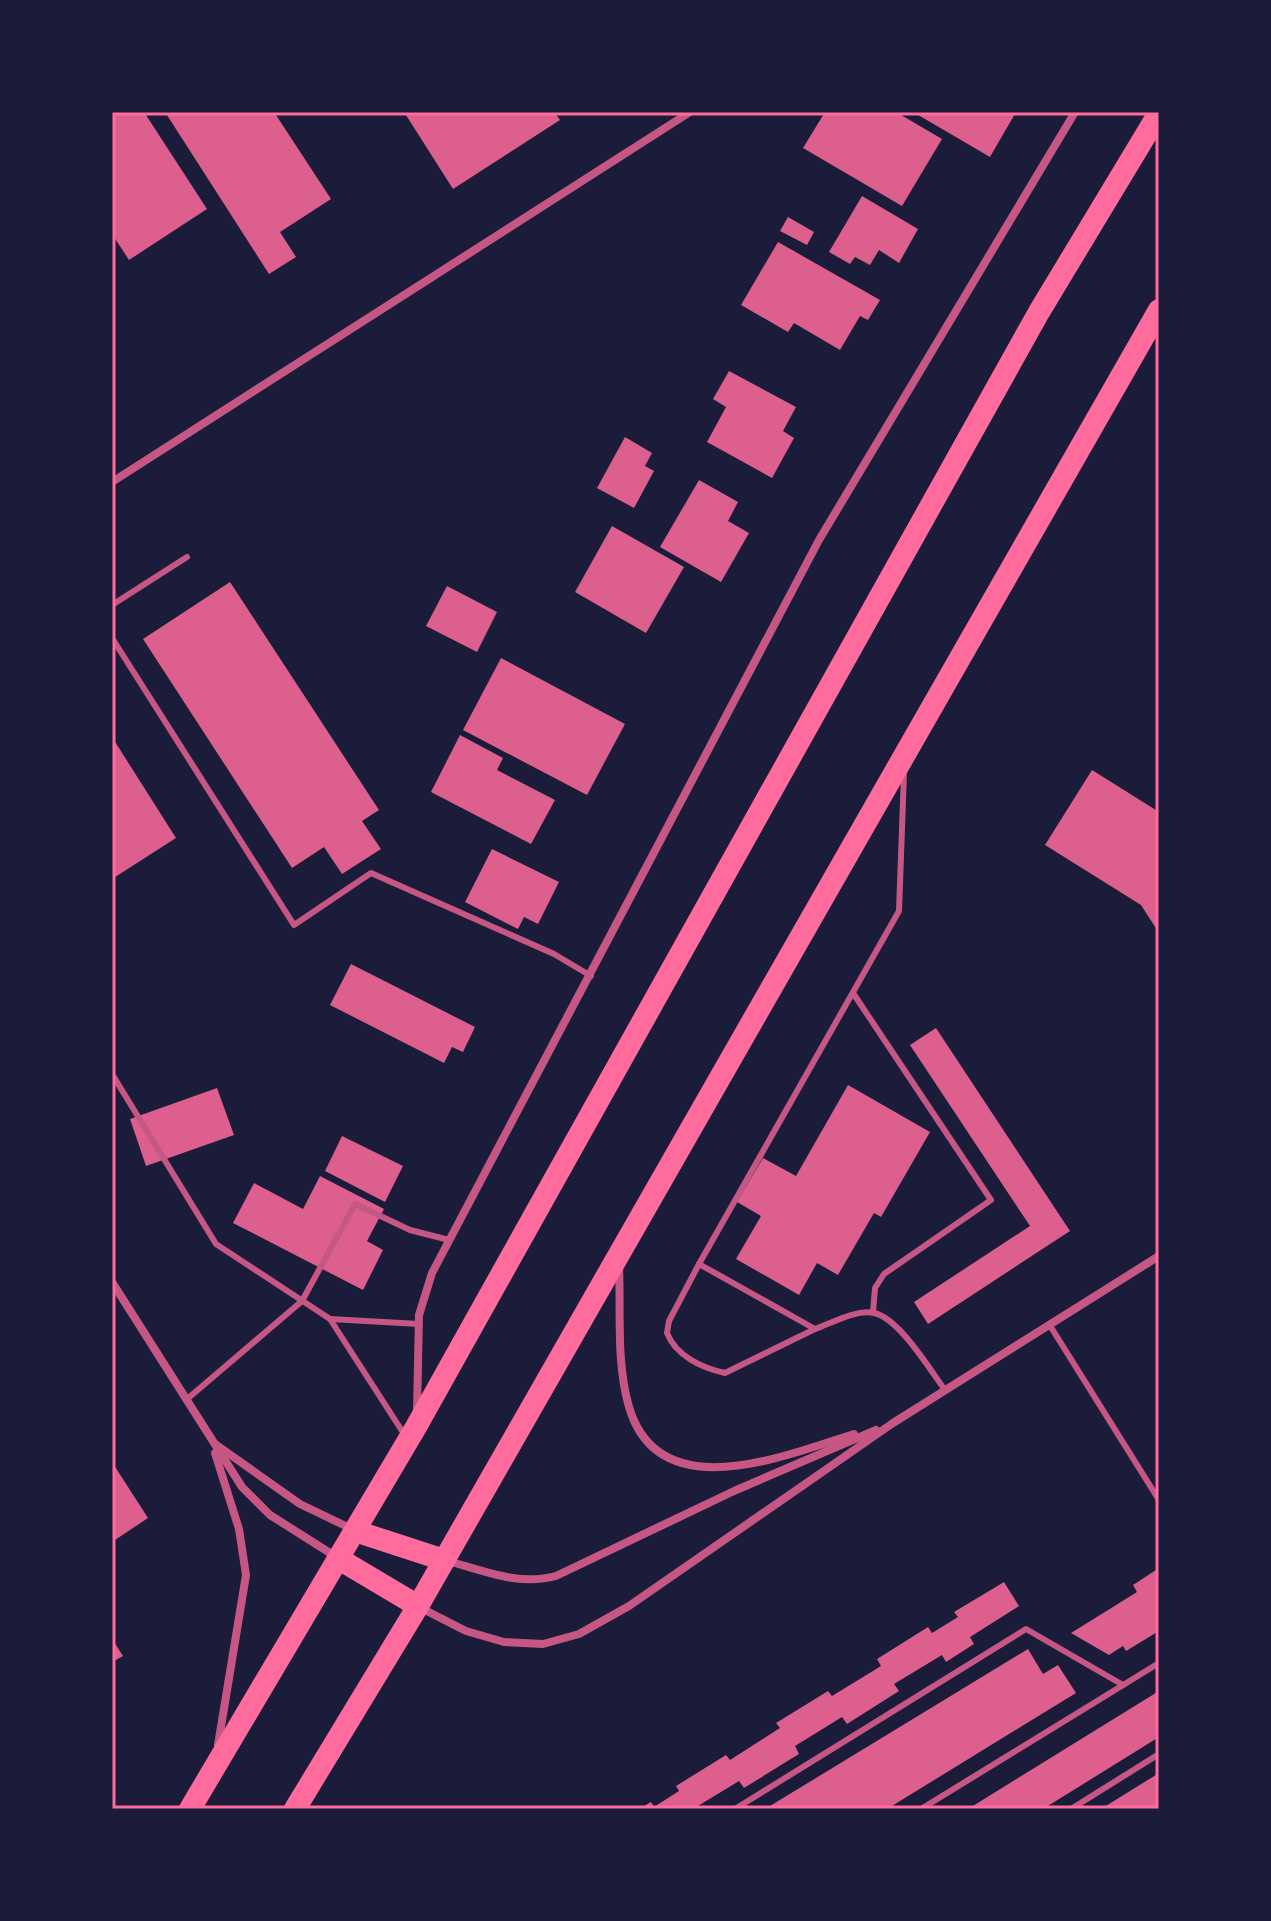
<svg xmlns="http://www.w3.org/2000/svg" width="1271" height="1921" viewBox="0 0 1271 1921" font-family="Manrope,sans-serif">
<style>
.building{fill:#dd5f8e}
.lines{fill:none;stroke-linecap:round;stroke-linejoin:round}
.service{stroke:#c65784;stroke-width:6}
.minor{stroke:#c65784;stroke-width:8}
.trunk{stroke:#ff6b9d;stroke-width:22}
.neatline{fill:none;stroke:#ff6b9d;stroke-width:3}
</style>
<rect width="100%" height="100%" fill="#1b1b3a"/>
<g class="building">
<polygon points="112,112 144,112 207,209 129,260 112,234"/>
<polygon points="165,112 274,112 331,199 280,232 296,257 269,274"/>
<polygon points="404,112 554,112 560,120 453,189"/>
<polygon points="825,112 896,112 942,139 902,206 803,148"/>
<polygon points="913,112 1016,112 990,157"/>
<polygon points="862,196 918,229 899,263 879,250 870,265 855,257 850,264 829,252"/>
<polygon points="788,217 814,232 807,245 780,231"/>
<polygon points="778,242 880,300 868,320 860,316 840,350 794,323 788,332 741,305"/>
<polygon points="729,371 796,407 783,431 794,438 772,478 707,442 726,407 713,399"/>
<polygon points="625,437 652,453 645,466 654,471 634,508 597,488"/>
<polygon points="699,480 738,502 728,521 749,533 721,582 660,547"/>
<polygon points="612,526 684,567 646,633 575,592"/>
<polygon points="230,582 379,810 362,821 381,849 342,874 324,847 292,868 143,639"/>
<polygon points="447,586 497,612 477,652 426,626"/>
<polygon points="501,658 625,724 587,795 463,730"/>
<polygon points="460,735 503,758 497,770 555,800 531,844 431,792"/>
<polygon points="112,737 176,838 112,879"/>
<polygon points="1092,770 1159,812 1159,933 1141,905 1045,845"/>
<polygon points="492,849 559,882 538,924 524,917 518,929 465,902"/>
<polygon points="351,964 475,1027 463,1052 452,1047 444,1063 330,1005"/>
<polygon points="936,1028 1070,1231 928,1324 914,1302 1030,1226 910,1045"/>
<polygon points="848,1085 930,1132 881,1217 874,1213 838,1275 817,1263 799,1295 736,1259 761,1216 737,1202 763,1158 796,1176"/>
<polygon points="217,1088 234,1135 146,1166 130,1119"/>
<polygon points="342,1136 403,1166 385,1202 325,1171"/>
<polygon points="320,1176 384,1209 367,1241 383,1250 363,1290 233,1223 254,1183 303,1209"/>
<polygon points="112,1462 148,1518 112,1542"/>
<polygon points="1159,1568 1159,1631 1126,1651 1123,1646 1109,1655 1071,1633 1137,1592 1133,1585"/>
<polygon points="1004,1582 1019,1606 970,1637 974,1644 946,1662 942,1655 894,1684 899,1691 847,1724 842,1717 795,1746 799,1754 744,1788 739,1781 693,1809 639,1809 651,1802 654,1807 679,1791 676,1786 726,1755 730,1760 780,1728 776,1723 828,1691 832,1696 881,1666 877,1659 928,1627 932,1633 958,1617 954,1612"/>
<polygon points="112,1639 123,1656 112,1662"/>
<polygon points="1028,1649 1043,1674 1058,1665 1076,1693 887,1809 765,1809"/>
<polygon points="1159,1691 1159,1737 1043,1809 968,1809"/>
<polygon points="1159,1773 1159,1809 1101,1809"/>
</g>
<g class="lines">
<g class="service">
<polyline points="112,605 187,557"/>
<polyline points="112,638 294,925 371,873 554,954 591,976"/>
<polyline points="853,993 991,1200 884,1274 875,1288 873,1312"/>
<polyline points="112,1074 216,1244 330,1319 404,1434"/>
<path d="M699 1264 815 1329C832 1323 856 1309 874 1313 899 1318 930 1370 945 1390"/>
<polyline points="330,1319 419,1324"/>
<polyline points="1049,1324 1159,1500"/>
<path d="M815 1329 725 1373C702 1368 676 1356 667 1333L669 1321 699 1264 899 911 904 773"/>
<polyline points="186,1400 302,1301 355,1204 410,1230 449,1240"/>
<polyline points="735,1809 1026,1629 1123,1685"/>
<polyline points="921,1809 1159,1663"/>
<polyline points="1071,1809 1159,1754"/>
</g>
<g class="minor">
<polyline points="112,482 690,112"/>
<path d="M619 1266C621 1311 616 1363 629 1407 659 1509 786 1455 854 1434"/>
<polyline points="112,1282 242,1487 270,1515 338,1558"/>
<polyline points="417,1410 419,1315 432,1273 819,540 1075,112"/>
<polyline points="215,1444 300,1504 352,1529"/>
<polyline points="215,1453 239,1529 246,1575 218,1745"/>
<path d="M448 1561C484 1571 519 1586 556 1576L734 1491 876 1430"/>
<polyline points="419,1607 466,1631 504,1642 543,1644 579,1634 629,1606 893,1423 1159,1256"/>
</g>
<g class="trunk">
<polyline points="355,1531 444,1560"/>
<polyline points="339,1559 418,1606"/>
<polyline points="190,1809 416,1427 1039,312 1159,113"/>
<polyline points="295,1809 418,1606 1159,310"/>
</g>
</g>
<rect width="1271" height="1921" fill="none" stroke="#1b1b3a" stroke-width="228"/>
<rect x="114" y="114" width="1043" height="1693" class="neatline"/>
</svg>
